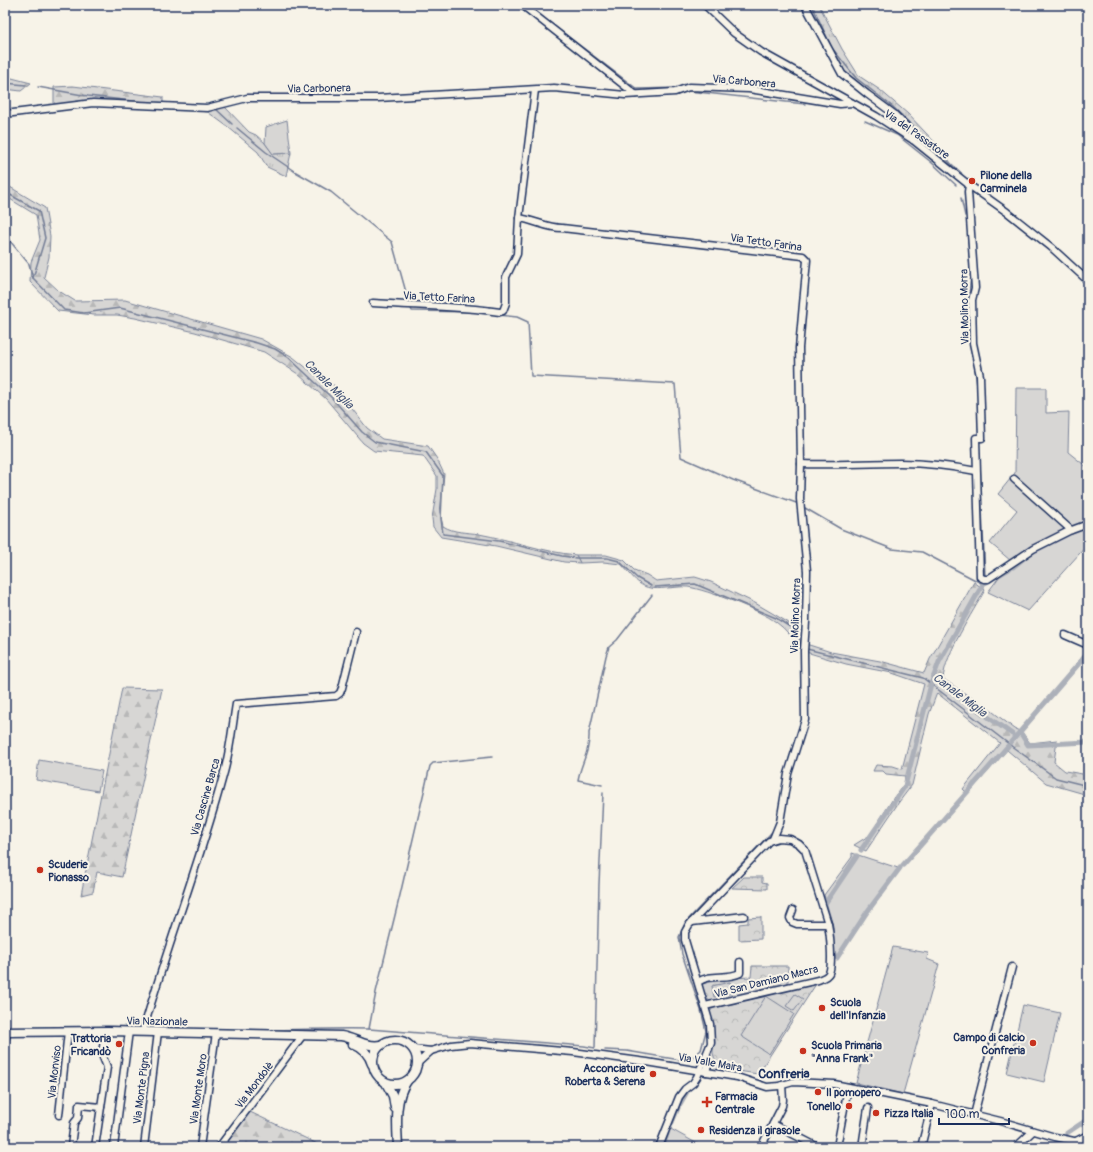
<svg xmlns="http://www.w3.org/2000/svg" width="1093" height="1152" viewBox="0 0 1093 1152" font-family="Pangolin,sans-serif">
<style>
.grass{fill:url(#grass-tufts);stroke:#798299}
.forest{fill:url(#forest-firs);stroke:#798299}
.park{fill:url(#park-crowns);stroke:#798299}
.garden{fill:#d7d6d4;stroke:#798299}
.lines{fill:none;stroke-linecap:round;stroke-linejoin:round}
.stream{stroke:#727c95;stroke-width:1.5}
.canal{stroke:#acb0b9;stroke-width:5}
.minor-casing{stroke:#1b2f5e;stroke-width:9}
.major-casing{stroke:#1b2f5e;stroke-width:11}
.minor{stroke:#f7f3e8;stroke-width:6}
.major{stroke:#f7f3e8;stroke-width:8}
.poi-dot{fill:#c8321e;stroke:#f7f3e8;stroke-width:1.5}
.labels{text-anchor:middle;stroke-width:4;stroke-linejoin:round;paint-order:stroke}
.street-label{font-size:11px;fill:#1b2f5e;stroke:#f7f3e8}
.poi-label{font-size:11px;font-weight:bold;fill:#1b2f5e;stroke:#f7f3e8;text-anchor:start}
.water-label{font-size:12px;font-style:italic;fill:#465679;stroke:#f7f3e8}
.quarter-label{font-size:13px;font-weight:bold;fill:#1b2f5e;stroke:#f7f3e8}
</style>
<defs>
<pattern id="grass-tufts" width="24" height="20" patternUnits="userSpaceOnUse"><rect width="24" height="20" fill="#d7d6d4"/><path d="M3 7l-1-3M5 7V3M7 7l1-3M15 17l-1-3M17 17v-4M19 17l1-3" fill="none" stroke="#b8b8b8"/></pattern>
<pattern id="forest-firs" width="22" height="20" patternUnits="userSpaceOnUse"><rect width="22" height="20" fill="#d7d6d4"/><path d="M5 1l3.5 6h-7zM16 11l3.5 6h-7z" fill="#b8b8b8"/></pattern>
<pattern id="park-crowns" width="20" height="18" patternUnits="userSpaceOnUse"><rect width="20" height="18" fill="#d7d6d4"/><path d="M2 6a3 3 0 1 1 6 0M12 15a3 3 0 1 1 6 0" fill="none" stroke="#b8b8b8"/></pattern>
</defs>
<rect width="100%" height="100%" fill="#f7f3e8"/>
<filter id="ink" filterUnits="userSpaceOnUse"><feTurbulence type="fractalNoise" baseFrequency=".025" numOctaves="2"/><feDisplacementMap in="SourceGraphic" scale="8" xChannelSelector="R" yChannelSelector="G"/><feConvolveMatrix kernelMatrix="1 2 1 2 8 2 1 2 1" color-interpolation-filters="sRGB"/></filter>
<g filter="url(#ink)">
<g class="grass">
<polygon points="808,5 819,5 842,49 859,76 880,90 908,114 941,149 951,163 962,173 961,175 931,150 893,110 854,80 842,69"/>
<polygon points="224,106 249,132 256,135 265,143 273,154 291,153 286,176 267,167 258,152 228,127 205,110"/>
<path d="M576 555H606L624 560 634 570 647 575 656 581 695 577 711 582 755 603 789 623 802 643 801 648C793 639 786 629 776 622 760 610 707 590 688 587 681 586 673 588 666 588 640 591 638 582 621 564L603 562 580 563Z"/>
<polygon points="894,797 899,802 866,851 854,845 870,835"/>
<polygon points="669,1128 703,1147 662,1147"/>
</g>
<g class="forest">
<polygon points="5,77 8,77 31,83 21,91 5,89"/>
<polygon points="73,86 163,97 163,104 54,106 54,87"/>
<path d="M5 184 45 208 50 236 49 257 44 277 59 291 75 301 125 300 261 339 293 357 329 386 334 385 333 391 353 410 367 428 382 439 428 446 437 459 444 474 440 513 443 526C454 533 467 532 479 534 512 540 543 552 576 555L580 563 564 562 496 546 441 537 433 527 432 518 437 489V476L423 456 374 451 363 443 326 399 298 374 264 352 195 332 135 318 117 315H94L58 311 30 282 31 262 40 240 36 215 5 196Z"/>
<path d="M974 582 985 590C973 612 945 654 943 679L993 712 1015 729 1022 732 1030 743 1057 740 1054 762 1065 771 1088 775V795L1046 783 1007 750 968 794 963 789 1000 743 937 693 929 714 912 785 899 802 894 797 904 784 905 776 886 774 883 771H873L876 765 893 766 902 769 924 684 892 673 846 664 806 652V644L831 652 880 661 924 673 930 659Z"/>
<polygon points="122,688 162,689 122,877 97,872 93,892 81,895"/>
<polygon points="250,1112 324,1147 223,1147"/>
</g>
<g class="park">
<polygon points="744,877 762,877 762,882 767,883 767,889 732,888"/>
<polygon points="761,917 761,939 739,940 739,924 748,923 748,918"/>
<polygon points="752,966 788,966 788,983 711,1002 705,997 700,983 705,979 751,977"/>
<polygon points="816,984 758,1074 717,1068 713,1053 713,1031 710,1012 713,1008"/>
</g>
<g class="garden">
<polygon points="287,120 291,153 273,154 265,143 266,127"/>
<polygon points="1016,388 1046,388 1046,413 1069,412 1068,452 1088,468 1088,544 1028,611 988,592 1011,561 990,543 1017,510 998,494 1015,473"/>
<polygon points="39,760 102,771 98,791 36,780"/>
<polygon points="852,853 898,868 834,960 833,926 824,895 852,857"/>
<polygon points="893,947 928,953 927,959 939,964 903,1094 856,1083"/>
<polygon points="730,982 732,993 714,997 712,986"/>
<polygon points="795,994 803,999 794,1011 786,1006"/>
<polygon points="766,996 794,1014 769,1054 741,1036"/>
<polygon points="1023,1005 1060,1013 1044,1082 1007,1073"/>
</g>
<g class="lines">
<g class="stream">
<polyline points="812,5 832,48 856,78 893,107 960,173"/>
<polyline points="549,22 637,89 678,88"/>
<polyline points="5,83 26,85"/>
<polyline points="38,87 88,96 142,102"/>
<polyline points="688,91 805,104"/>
<polyline points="216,109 232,124"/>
<polyline points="865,121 897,135 931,162 956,185"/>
<polyline points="237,128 266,152 294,171 331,192 392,242 409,303"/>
<polyline points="5,192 39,211 45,238 33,278 64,310 84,313 120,308 257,343 275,349 288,357 332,398 362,432 375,442 426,452 443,476 441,519 443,534 499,541 562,556 576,558 607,558 619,561 637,578 651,586"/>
<polyline points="961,198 965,216"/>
<polyline points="966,200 970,268"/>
<polyline points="5,235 29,264 33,278"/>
<polyline points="410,306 412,311 479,312 491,314"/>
<polyline points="499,315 517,317 528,322 531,376 675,384 681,457 733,480 799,504"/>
<polyline points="970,337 969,293 971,277"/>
<polyline points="975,368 978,396"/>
<polyline points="979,440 985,576"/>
<polyline points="797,503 797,485"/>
<polyline points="805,508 841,529 892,549 922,552 983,584"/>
<polyline points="655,587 695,584 776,618 790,627 801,645"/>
<polyline points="807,649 923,678 1014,748 1056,778 1088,786"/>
<path d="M602 785 578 780C581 763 590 752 589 733L606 656 609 647 617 640 652 595"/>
<polyline points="46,1028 92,1027"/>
<polyline points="369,1029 376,992 400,895 430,766 433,763 492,757"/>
<path d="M265 1030C300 1030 334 1028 369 1029L584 1046 595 1048 599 884 603 793"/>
<polyline points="605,1050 627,1051 680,1060 690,1059 701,1050 706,1031 701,1010 682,954 679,937 685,923 697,910 772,832"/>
</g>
<g class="canal">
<polyline points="1013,567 1024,558"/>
<polyline points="934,676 936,680 1012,734"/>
<polyline points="1020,732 1028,745 1088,742"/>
<polyline points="1011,742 1088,653"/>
<polyline points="861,850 905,786 931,684 939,662 983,584 1009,569"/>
<polyline points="903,865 1008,746"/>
<polyline points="826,902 857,856"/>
<polyline points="837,958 867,912 900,868"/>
<polyline points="680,1104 688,1090"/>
<polyline points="670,1127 678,1108"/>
<polyline points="1067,1133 1088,1119"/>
<polyline points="663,1147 667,1134"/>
<polyline points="1051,1147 1052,1145"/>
</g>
<g class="minor-casing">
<g id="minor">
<polyline points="522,5 635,94"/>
<polyline points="705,5 734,33 761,52 876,116 913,140 969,185 1007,212 1051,247 1088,281"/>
<polyline points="805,5 842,74 867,94 894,114 911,131 913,140"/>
<polyline points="5,114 93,103 207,108 247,98 378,98 554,88 625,95 675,92 689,87 749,89 840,104 852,103"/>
<polyline points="969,185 968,192 975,288 972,300 973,343 980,376 982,438 976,438 980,577 984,579 988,579 1033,549 1069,531 1088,524"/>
<path d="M519 218C534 220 547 228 562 228L803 256 807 260 799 348 801 464 800 499 807 571 806 622 804 651 805 720 788 774 780 822 773 839"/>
<path d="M373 303C415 306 458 306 500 312L503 311 506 303V277L517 254 519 218 535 90"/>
<path d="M801 464C834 465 867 463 900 463 925 463 951 466 976 471"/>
<polyline points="1014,479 1071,530"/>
<polyline points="1065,635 1088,645"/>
<polyline points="793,910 790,918 792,922 797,924 828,924"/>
<polyline points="692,922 744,916"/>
<path d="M698 982C711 973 727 980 740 973V962"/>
<path d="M143 1031C167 946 200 862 223 776 230 753 232 728 236 704L336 696 340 693 342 688 356 632"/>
<polyline points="5,1042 7,1032"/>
<polyline points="413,1049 431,1051 451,1045 470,1043 573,1052 647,1062 737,1077 767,1087 779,1086 793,1082 834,1084 932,1104 1000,1121 1055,1137 1088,1144"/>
<polyline points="416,1069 419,1062 431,1051"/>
<polyline points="706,1072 708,1065 707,1056"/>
<polyline points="59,1115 68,1031"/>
<polyline points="974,1115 1012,967"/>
<polyline points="773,1124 818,1147"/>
<polyline points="1076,1141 1088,1135"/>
<polyline points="72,1147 71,1146 74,1123 78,1118 79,1105 101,1107"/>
<polyline points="95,1147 107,1067 102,1055 105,1031"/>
<polyline points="114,1147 129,1031"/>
<polyline points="144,1147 158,1032"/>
<polyline points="200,1147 216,1033"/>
<polyline points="219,1147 303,1035"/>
<path d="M659 1147 679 1097 685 1089 693 1083 697 1077 711 1043 710 1024 685 940V932L689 925 769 841 779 838 790 839 799 844 805 850 828 924C830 934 833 964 829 973 827 977 823 978 818 980L705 1006"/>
<polyline points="761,1147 782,1106 783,1100 782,1085"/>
<polyline points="837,1147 848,1087"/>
<polyline points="862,1147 868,1108"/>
<polyline points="921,1147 932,1104"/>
<polyline points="1016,1147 1033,1131"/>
</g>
</g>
<g class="major-casing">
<g id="major">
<path d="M5 1032 108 1031 341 1036C355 1038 366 1048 381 1045"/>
<circle cx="395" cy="1062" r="22"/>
<path d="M353 1044C363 1048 369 1054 372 1064"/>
<polyline points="386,1083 393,1096 395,1108"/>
<path d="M398 1147C397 1126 394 1099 407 1081"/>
</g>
</g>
<use href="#minor" class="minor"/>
<use href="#major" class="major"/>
</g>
</g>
<g class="poi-dot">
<circle cx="972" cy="181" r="4"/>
<circle cx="40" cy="870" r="4"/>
<circle cx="822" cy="1008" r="4"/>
<circle cx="1033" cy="1043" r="4"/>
<circle cx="119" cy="1044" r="4"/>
<circle cx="803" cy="1051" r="4"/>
<circle cx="653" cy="1074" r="4"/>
<circle cx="818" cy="1092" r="4"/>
<path d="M705 1096h4v4h4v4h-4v4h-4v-4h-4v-4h4z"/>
<circle cx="849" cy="1106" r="4"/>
<circle cx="876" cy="1113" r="4"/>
<circle cx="701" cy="1130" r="4"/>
</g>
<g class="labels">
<g class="street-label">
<text transform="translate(744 81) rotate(5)" y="4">Via Carbonera</text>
<text transform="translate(319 88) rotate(-1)" y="4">Via Carbonera</text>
<text transform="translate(917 134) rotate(35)" y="4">Via del Passatore</text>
<text transform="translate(766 242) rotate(8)" y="4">Via Tetto Farina</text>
<text transform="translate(439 297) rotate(3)" y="4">Via Tetto Farina</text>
<text transform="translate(964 307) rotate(-91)" y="4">Via Molino Morra</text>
<text transform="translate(795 616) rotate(-88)" y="4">Via Molino Morra</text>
<text transform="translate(205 797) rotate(-74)" y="4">Via Cascine Barca</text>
<text transform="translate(766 981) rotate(-14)" y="4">Via San Damiano Macra</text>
<text transform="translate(157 1021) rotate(1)" y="4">Via Nazionale</text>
<text transform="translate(710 1062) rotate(10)" y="4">Via Valle Maira</text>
<text transform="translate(54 1072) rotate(-84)" y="4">Via Monviso</text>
<text transform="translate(254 1085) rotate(-53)" y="4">Via Mondolè</text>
<text transform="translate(141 1088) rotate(-83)" y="4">Via Monte Pigna</text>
<text transform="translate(198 1089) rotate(-82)" y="4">Via Monte Moro</text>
</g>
<g class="poi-label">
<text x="980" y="179">Pilone della<tspan x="980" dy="13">Carminela</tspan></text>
<text x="48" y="868">Scuderie<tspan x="48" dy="13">Pionasso</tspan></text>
<text x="830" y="1006">Scuola<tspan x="830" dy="13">dell'Infanzia</tspan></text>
<text x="1025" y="1041" text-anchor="end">Campo di calcio<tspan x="1025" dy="13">Confreria</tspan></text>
<text x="111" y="1042" text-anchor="end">Trattoria<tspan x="111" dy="13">Fricandò</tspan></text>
<text x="811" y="1049">Scuola Primaria<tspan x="811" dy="13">"Anna Frank"</tspan></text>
<text x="645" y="1072" text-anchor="end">Acconciature<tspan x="645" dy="13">Roberta &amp; Serena</tspan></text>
<text x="826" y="1096">Il pomopero</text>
<text x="715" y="1100">Farmacia<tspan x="715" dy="13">Centrale</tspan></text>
<text x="841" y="1110" text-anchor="end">Tonello</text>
<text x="884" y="1117">Pizza Italia</text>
<text x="709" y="1134">Residenza il girasole</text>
</g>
<g class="water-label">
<text transform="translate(329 384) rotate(45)" y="4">Canale Miglia</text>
<text transform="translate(960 695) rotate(37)" y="4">Canale Miglia</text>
</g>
<g class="quarter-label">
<text x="784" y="1078">Confreria</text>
</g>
</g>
<rect width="1093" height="1152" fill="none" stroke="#f7f3e8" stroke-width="20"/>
<rect x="10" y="10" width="1073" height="1132" fill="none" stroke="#1b2f5e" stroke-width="1.5" filter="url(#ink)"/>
<path d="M939 1118v6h70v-6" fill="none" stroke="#1b2f5e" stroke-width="2"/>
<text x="945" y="1118" font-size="12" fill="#1b2f5e" stroke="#f7f3e8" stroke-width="3" paint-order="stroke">100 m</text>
</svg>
